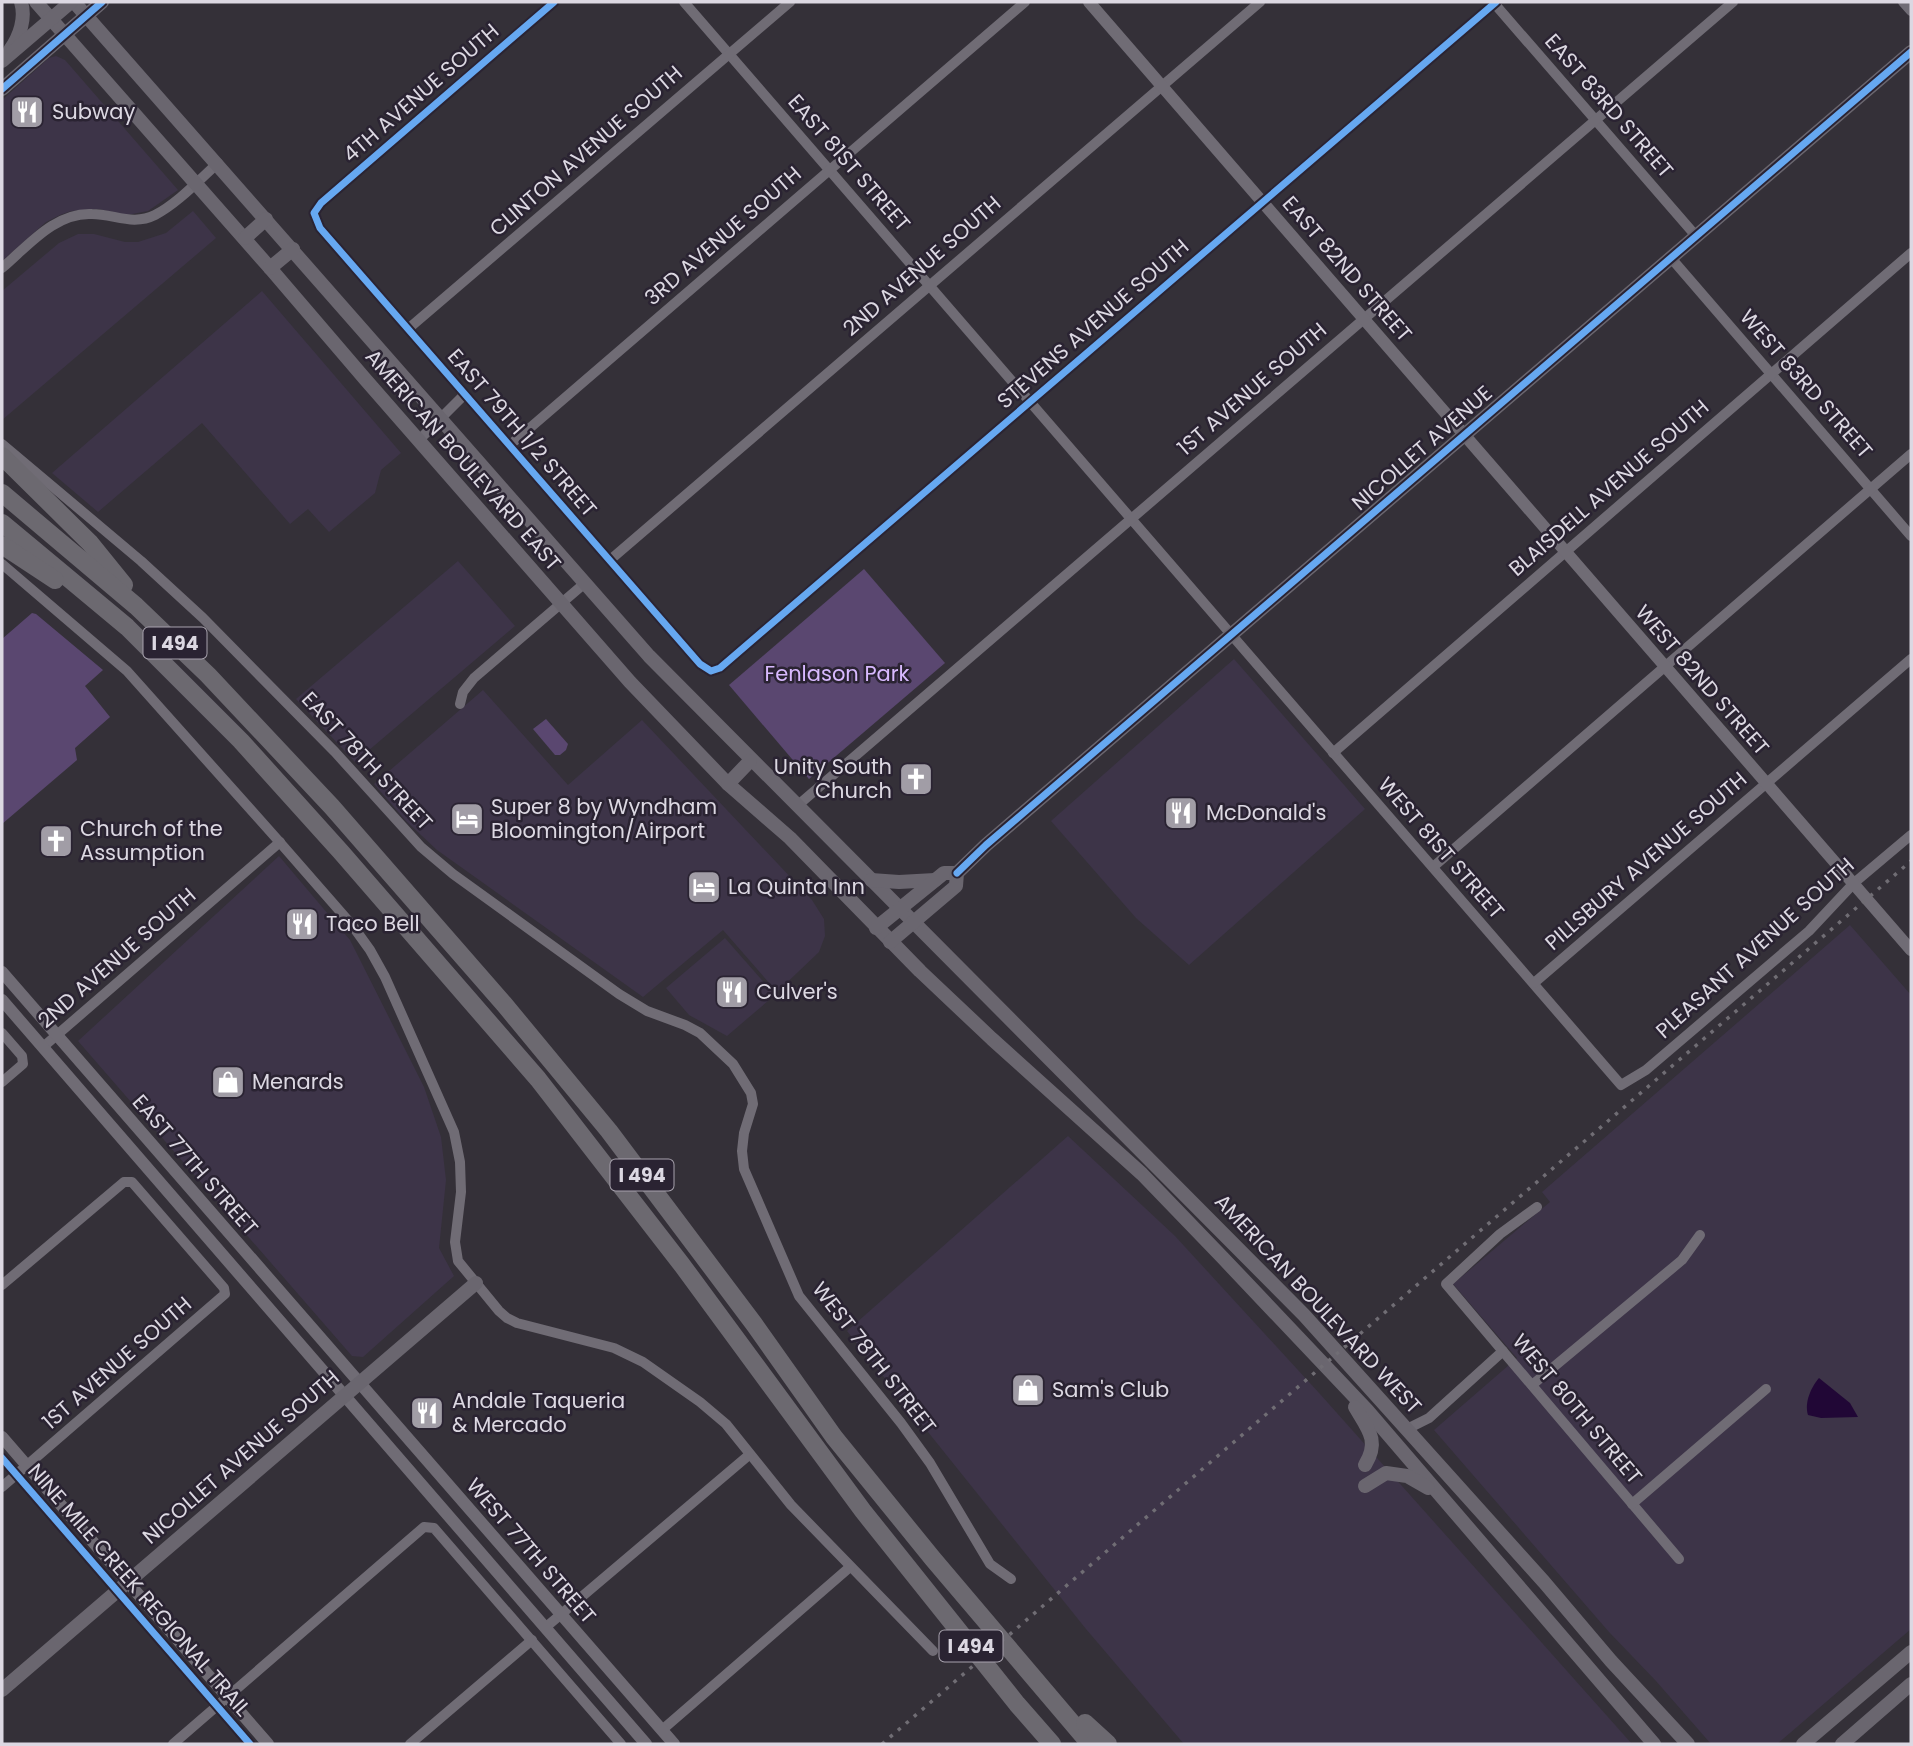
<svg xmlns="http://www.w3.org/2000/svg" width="1913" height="1746" viewBox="0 0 1913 1746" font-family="Poppins,sans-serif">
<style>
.built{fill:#3d3448}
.green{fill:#5a4770}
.water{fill:#210736}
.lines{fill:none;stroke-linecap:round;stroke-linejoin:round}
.minor{stroke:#706c75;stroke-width:10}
.tertiary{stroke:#706c75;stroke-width:12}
.secondary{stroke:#6a666f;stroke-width:14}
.motorway{stroke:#6c6970;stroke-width:18}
.rail{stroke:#706d74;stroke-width:3.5;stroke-dasharray:3.5 7;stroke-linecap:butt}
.cycleway-casing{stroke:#2a2332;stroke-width:11}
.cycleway{stroke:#66a8f1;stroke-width:7}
.labels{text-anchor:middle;stroke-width:5;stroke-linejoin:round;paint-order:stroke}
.shield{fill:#2a2332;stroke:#a7a2ad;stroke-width:2}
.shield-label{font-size:19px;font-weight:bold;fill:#dcd8e2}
.street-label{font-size:21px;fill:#dcd8e2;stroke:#2a2332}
.poi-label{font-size:21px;fill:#dcd8e2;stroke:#2a2332;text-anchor:start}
.park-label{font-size:21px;fill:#d8b9fe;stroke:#2a2332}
</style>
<rect width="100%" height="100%" fill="#343038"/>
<g class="built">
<polygon points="56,56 65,60 178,190 148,211 127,215 98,209 71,211 60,215 46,222 2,261 2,100 49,58"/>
<polygon points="193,211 216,238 2,420 2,291 59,243 78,234 94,234 125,242 138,242 166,233"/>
<polygon points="262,291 401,453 381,470 375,493 329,532 308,509 290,524 202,423 98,512 52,473"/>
<polygon points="458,561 515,626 355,762 296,699"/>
<polygon points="1234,659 1365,809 1189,965 1136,918 1051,821"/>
<polygon points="483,690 568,785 642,720 812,900 824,919 825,936 819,952 777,992 723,930 643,997 437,850 406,821 374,784"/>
<polygon points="279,856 350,940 424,1087 441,1137 446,1180 439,1248 454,1276 363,1357 352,1356 78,1041"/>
<polygon points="1850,925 1911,995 1911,1629 1777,1744 1711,1744 1656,1681 1609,1632 1434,1430 1517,1358 1453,1284 1550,1202 1542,1192"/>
<polygon points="725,938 775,995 727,1036 689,1015 666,988"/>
<polygon points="1068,1136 1175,1236 1320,1394 1632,1744 1184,1744 1086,1629 847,1331"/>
</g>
<g class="green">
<polygon points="864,569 945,663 809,779 729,685"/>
<polygon points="32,613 36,614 103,670 85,686 110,717 75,748 77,760 2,824 2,639"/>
<polygon points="546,719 568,744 566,750 560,755 555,755 533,729"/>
</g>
<path class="water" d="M1819 1378 1850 1403 1858 1417 1821 1418 1808 1415C1804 1403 1811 1387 1819 1378Z"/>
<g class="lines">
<g class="minor">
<polyline points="554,2 321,203 314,213 320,228 700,664 711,671 720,668 1496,2"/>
<polyline points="684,2 1621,1085 1646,1070 1809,931 1854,883 1911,835"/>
<polyline points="1493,2 1696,236"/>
<polyline points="1903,2 1911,11"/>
<polyline points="1671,258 1911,536"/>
<path d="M2 268C28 246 55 212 92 214 114 214 133 226 155 215 178 203 199 180 218 163"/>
<polyline points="408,329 790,2"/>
<polyline points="418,441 465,394"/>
<polyline points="2,444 141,561 203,618 335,752 421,847 453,874 619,994 647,1011 685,1025 700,1033 733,1064 751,1093 753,1104 744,1133 742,1151 744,1169 799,1296 901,1423 930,1463 990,1564 1011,1579"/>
<polyline points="510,445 1025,2"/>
<polyline points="610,560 1260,2"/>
<polyline points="2,564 127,671 276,838 352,925 370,950 385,977 454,1132 460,1162 461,1192 455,1242 458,1261 499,1311 507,1318 517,1323 614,1348 643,1362 700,1402 726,1424 791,1505 933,1651"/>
<polyline points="460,704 463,692 474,678 585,583"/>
<polyline points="1333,753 1911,253"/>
<polyline points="797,806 1733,2"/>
<polyline points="1433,867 1911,454"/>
<polyline points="1534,983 1911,659"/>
<polyline points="2,1033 22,1056 23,1064 2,1082"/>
<polyline points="43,1047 280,842"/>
<polyline points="1537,1207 1500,1234 1446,1284 1679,1559"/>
<polyline points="2,1285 124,1182 132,1182 224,1288 225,1294 2,1487"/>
<polyline points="1532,1385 1682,1260 1700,1235"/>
<polyline points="1407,1429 1429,1418 1503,1351"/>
<polyline points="1632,1504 1766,1389"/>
<polyline points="546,1627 749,1455"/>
<polyline points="662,1730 850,1567"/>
<polyline points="173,1744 424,1527 434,1528 621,1744"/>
<polyline points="410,1744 532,1640"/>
</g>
<g class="tertiary">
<polyline points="1089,2 1911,950"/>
<polyline points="2,972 674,1744"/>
<polyline points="2,1000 646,1744"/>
<polyline points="2,1437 268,1744"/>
</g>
<g class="secondary">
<polyline points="36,2 270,268 365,379 630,682 728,784 790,838 920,971 992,1039 1142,1174 1223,1258 1367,1410 1654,1744"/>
<polyline points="74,2 649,656 1304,1315 1544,1582 1611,1661 1688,1744"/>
<path d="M10 50C20 36 26 18 21 2"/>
<polyline points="2,61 71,2"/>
<polyline points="2,89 102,2"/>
<polyline points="245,238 266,219"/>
<polyline points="270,268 293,249"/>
<polyline points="728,784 750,761"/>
<polyline points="871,880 899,882 935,880"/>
<polyline points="876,928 944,873 957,873"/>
<polyline points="890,942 956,886 957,873 986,845 1911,52"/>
<path d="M1355 1407C1368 1429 1380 1441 1365 1465"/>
<polyline points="1365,1486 1386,1473 1407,1476 1428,1488"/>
<polyline points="2,1690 476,1283"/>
<polyline points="1803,1744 1911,1652"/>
<polyline points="1842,1744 1911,1684"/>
</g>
<g class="motorway">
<polyline points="2,456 90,543 124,585"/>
<polyline points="2,493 136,606 208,675 332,807 504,1004 609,1131 754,1324 834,1437 933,1559 1090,1744"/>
<polyline points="2,523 127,627 241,741 341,852 538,1079 682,1265 863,1511 1017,1704 1052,1744"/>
<polyline points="2,545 55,580"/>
<polyline points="1085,1723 1108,1744"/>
</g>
<polyline class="rail" points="882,1744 1911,861"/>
<g class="cycleway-casing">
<g id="cycleway">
<polyline points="554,2 321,203 314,213 320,228 700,664 711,671 720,668 1496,2"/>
<polyline points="2,89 102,2"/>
<polyline points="957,873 986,845 1911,52"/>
<polyline points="2,1458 250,1744"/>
</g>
</g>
<use href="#cycleway" class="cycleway"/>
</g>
<defs>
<g id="restaurant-square" transform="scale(1.75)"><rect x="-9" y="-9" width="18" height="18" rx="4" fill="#a19da6" stroke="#2a2332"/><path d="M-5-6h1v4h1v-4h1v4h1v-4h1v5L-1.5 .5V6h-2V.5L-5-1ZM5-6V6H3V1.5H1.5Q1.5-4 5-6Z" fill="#fff"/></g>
<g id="church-square" transform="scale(1.75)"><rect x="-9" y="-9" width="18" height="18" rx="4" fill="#a19da6" stroke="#2a2332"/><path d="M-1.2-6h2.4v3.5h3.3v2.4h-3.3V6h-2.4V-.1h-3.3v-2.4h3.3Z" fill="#fff"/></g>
<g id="hotel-square" transform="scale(1.75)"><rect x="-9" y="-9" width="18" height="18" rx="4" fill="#a19da6" stroke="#2a2332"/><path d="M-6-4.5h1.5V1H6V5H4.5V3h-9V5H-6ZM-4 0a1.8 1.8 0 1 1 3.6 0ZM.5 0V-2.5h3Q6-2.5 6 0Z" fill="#fff"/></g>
<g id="shop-square" transform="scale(1.75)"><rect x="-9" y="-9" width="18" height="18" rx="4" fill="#a19da6" stroke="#2a2332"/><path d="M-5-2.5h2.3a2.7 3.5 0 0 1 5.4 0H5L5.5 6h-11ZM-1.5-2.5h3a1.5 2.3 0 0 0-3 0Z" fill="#fff"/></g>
</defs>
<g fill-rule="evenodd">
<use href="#restaurant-square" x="27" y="112"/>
<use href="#church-square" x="916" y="779"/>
<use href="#restaurant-square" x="1181" y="813"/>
<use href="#hotel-square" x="467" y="819"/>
<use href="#church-square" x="56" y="841"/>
<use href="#hotel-square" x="704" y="887"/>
<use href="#restaurant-square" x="302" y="924"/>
<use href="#restaurant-square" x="732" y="992"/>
<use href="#shop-square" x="228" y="1082"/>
<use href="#shop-square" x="1028" y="1390"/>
<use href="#restaurant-square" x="427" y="1413"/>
</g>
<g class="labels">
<g class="shield">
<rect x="143.5" y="627.5" width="63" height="31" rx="5"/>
<rect x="610.5" y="1159.5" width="63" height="31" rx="5"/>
<rect x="939.5" y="1630.5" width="63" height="31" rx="5"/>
</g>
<g class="shield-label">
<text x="175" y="650">I 494</text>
<text x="642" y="1182">I 494</text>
<text x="971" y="1653">I 494</text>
</g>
<g class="street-label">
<text transform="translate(421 93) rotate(-41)" y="7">4TH AVENUE SOUTH</text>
<text transform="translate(1609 106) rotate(49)" y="7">EAST 83RD STREET</text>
<text transform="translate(586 151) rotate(-41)" y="7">CLINTON AVENUE SOUTH</text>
<text transform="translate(849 163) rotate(49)" y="7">EAST 81ST STREET</text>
<text transform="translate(723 236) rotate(-41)" y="7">3RD AVENUE SOUTH</text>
<text transform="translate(922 266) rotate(-41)" y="7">2ND AVENUE SOUTH</text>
<text transform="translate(1347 269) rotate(49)" y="7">EAST 82ND STREET</text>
<text transform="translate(1093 324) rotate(-41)" y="7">STEVENS AVENUE SOUTH</text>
<text transform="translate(1806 384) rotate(49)" y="7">WEST 83RD STREET</text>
<text transform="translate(1252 389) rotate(-41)" y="7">1ST AVENUE SOUTH</text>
<text transform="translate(522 433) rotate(49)" y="7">EAST 79TH 1/2 STREET</text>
<text transform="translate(1422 448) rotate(-41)" y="7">NICOLLET AVENUE</text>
<text transform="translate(463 460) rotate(49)" y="7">AMERICAN BOULEVARD EAST</text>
<text transform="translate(1609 488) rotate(-41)" y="7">BLAISDELL AVENUE SOUTH</text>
<text transform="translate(1702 680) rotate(49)" y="7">WEST 82ND STREET</text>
<text transform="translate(367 761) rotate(47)" y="7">EAST 78TH STREET</text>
<text transform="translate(1441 848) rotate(49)" y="7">WEST 81ST STREET</text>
<text transform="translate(1646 861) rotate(-41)" y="7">PILLSBURY AVENUE SOUTH</text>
<text transform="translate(1755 948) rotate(-42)" y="7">PLEASANT AVENUE SOUTH</text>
<text transform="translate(117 958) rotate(-41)" y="7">2ND AVENUE SOUTH</text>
<text transform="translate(195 1165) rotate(49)" y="7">EAST 77TH STREET</text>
<text transform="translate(1318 1304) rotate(47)" y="7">AMERICAN BOULEVARD WEST</text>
<text transform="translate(874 1358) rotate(52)" y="7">WEST 78TH STREET</text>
<text transform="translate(117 1363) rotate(-41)" y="7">1ST AVENUE SOUTH</text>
<text transform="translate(1577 1409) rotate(50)" y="7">WEST 80TH STREET</text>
<text transform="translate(241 1457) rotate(-41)" y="7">NICOLLET AVENUE SOUTH</text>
<text transform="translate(531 1551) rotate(49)" y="7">WEST 77TH STREET</text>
<text transform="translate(139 1590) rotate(49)" y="7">NINE MILE CREEK REGIONAL TRAIL</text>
</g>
<g class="poi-label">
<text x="52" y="119">Subway</text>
<text x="892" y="774" text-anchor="end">Unity South<tspan x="892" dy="24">Church</tspan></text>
<text x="491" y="814">Super 8 by Wyndham<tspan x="491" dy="24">Bloomington/Airport</tspan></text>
<text x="1206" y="820">McDonald's</text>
<text x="80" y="836">Church of the<tspan x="80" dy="24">Assumption</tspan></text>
<text x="728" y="894">La Quinta Inn</text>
<text x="326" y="931">Taco Bell</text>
<text x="756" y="999">Culver's</text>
<text x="252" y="1089">Menards</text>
<text x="1052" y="1397">Sam's Club</text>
<text x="452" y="1408">Andale Taqueria<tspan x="452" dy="24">&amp; Mercado</tspan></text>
</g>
<g class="park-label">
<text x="837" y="681">Fenlason Park</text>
</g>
</g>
<rect width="1913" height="1746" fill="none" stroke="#dcd8e2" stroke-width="7"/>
</svg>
